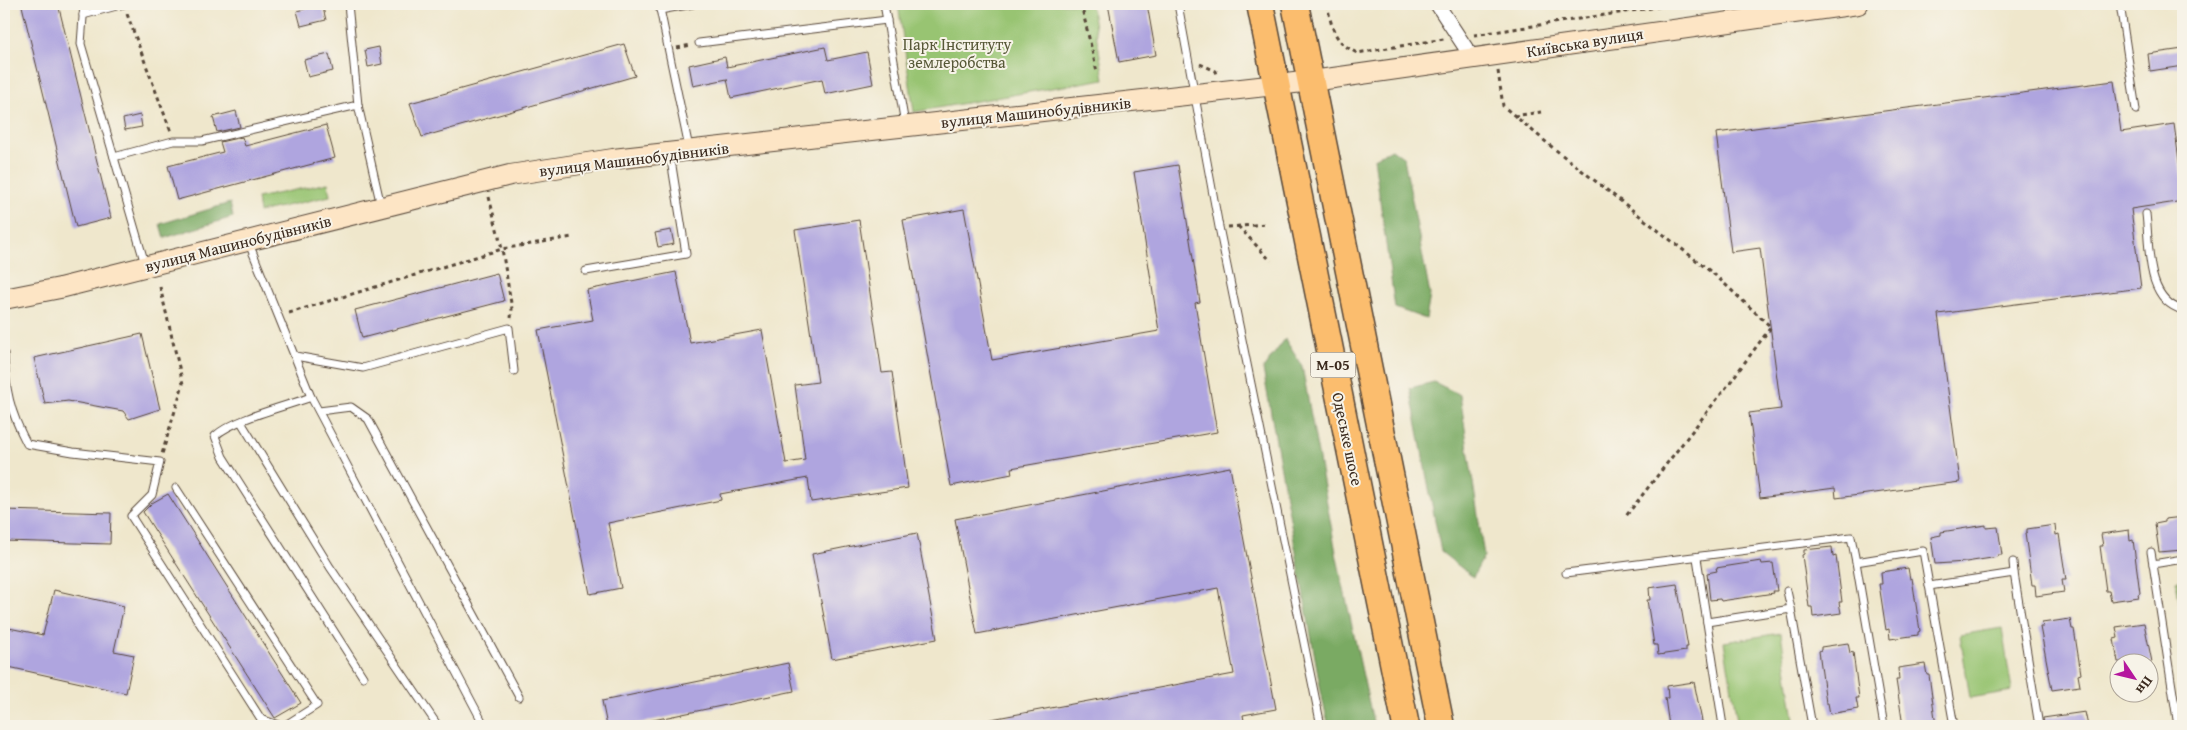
<svg xmlns="http://www.w3.org/2000/svg" width="2187" height="730" viewBox="0 0 2187 730" font-family="'Gentium Book Plus',serif">
<style>
.green{fill:#98c472;stroke:#6a7748}
.forest{fill:#7aaa64;stroke:#5a6a41}
.building{fill:#afa5df}
.lines{fill:none;stroke-linecap:round;stroke-linejoin:round}
.lane-casing{stroke:#564638;stroke-width:9}
.street-casing{stroke:#564638;stroke-width:16}
.secondary-casing{stroke:#564638;stroke-width:22}
.highway-casing{stroke:#564638;stroke-width:29}
.path{stroke:#564638;stroke-width:3;stroke-dasharray:4 4;stroke-linecap:butt}
.lane{stroke:#fff;stroke-width:7}
.street{stroke:#fff;stroke-width:14}
.secondary{stroke:#fde5c5;stroke-width:20}
.highway{stroke:#fbbd6e;stroke-width:26}
.labels{text-anchor:middle;stroke-width:4;stroke-linejoin:round;paint-order:stroke}
.shield{fill:#f7f3e8;stroke:#73665b;stroke-width:1}
.shield-label{font-size:15px;font-weight:bold;fill:#3b2a1e}
.street-label{font-size:16px;fill:#3b2a1e;stroke:#f7f3e8}
.park-label{font-size:16px;fill:#575837;stroke:#f7f3e8}
</style>
<rect width="100%" height="100%" fill="#f7f3e8"/>
<filter id="ink" filterUnits="userSpaceOnUse"><feTurbulence type="fractalNoise" baseFrequency=".02" numOctaves="2"/><feDisplacementMap in="SourceGraphic" scale="10" xChannelSelector="R" yChannelSelector="G"/><feConvolveMatrix kernelMatrix="1 2 1 2 8 2 1 2 1" color-interpolation-filters="sRGB"/></filter>
<filter id="wash" filterUnits="userSpaceOnUse"><feTurbulence type="fractalNoise" baseFrequency=".0096" numOctaves="4" result="noise"/><feDisplacementMap in="SourceGraphic" scale="20" xChannelSelector="R" yChannelSelector="G"/><feGaussianBlur stdDeviation="1.12" result="paint"/><feColorMatrix in="noise" values="0 0 0 0 0 0 0 0 0 0 0 0 0 0 0 0 0 1.4 0 .05"/><feComposite in="paint" operator="in"/></filter>
<g filter="url(#wash)">
<rect width="100%" height="100%" fill="#efe7cc"/>
<g class="green">
<polygon points="898,4 1091,4 1104,79 914,112"/>
<polygon points="328,183 330,196 259,212 257,198"/>
<polygon points="2183,580 2183,625 2176,581"/>
<polygon points="2002,628 2012,691 1970,698 1960,635"/>
<polygon points="1781,633 1795,726 1738,726 1724,642"/>
</g>
<g class="forest">
<polygon points="1392,149 1404,158 1430,295 1426,319 1395,308 1374,158"/>
<polygon points="230,203 233,217 164,238 160,224"/>
<polygon points="1285,339 1302,366 1337,558 1374,726 1329,726 1323,702 1263,369"/>
<polygon points="1434,382 1460,395 1484,556 1473,577 1441,552 1410,388"/>
</g>
<g id="blocks">
<g class="building">
<polygon points="30,4 58,4 111,218 76,227 22,6"/>
<polygon points="322,4 326,20 301,26 297,11"/>
<polygon points="1108,4 1147,4 1156,55 1119,62"/>
<polygon points="624,44 635,76 422,137 410,103"/>
<polygon points="379,47 382,64 368,67 365,50"/>
<polygon points="825,47 828,60 867,52 873,84 825,94 822,79 731,98 727,79 693,86 689,65 725,57 727,67"/>
<polygon points="2183,49 2183,66 2150,71 2148,54"/>
<polygon points="329,54 333,71 308,77 304,60"/>
<polygon points="2114,81 2121,132 2174,124 2183,190 2183,201 2131,209 2141,288 1938,314 1960,482 1836,498 1835,488 1760,498 1749,413 1781,409 1760,248 1731,252 1716,133"/>
<polygon points="236,111 240,127 217,132 213,117"/>
<polygon points="140,115 142,127 125,130 123,119"/>
<polygon points="326,125 335,158 177,200 168,166 223,152 220,142 242,137 245,146"/>
<polygon points="1178,165 1200,302 1195,303 1217,432 1011,468 1012,474 951,486 903,220 964,209 992,360 1159,331 1134,172"/>
<polygon points="859,220 882,373 892,372 908,488 811,502 808,478 720,494 721,500 608,523 621,588 590,594 538,330 593,320 587,290 676,272 690,343 762,330 786,463 805,460 795,385 818,382 795,230"/>
<polygon points="671,230 674,244 658,247 655,233"/>
<polygon points="497,273 504,301 362,338 355,310"/>
<polygon points="142,334 160,409 129,419 123,411 68,401 45,404 34,358"/>
<polygon points="1230,467 1276,709 1243,715 1245,726 987,726 986,720 1234,674 1218,588 977,634 955,519"/>
<polygon points="168,494 301,703 275,718 143,512 152,503"/>
<polygon points="4,510 111,513 110,544 4,541"/>
<polygon points="2183,517 2183,550 2159,552 2155,524 2165,522 2165,519"/>
<polygon points="1986,525 1986,528 1998,527 2002,555 1998,555 1998,557 1966,562 1935,564 1931,537 1941,535 1941,532"/>
<polygon points="2055,525 2056,535 2059,534 2066,580 2062,580 2064,592 2036,596 2035,585 2032,585 2025,533 2027,532 2027,529"/>
<polygon points="2129,530 2130,541 2133,540 2140,593 2138,594 2139,597 2111,601 2109,591 2106,591 2100,546 2103,546 2101,534"/>
<polygon points="917,533 937,639 832,659 812,554"/>
<polygon points="1832,547 1833,557 1836,556 1842,602 1839,602 1841,613 1813,617 1812,607 1809,607 1802,555 1804,554 1804,550"/>
<polygon points="1761,561 1762,564 1773,563 1777,591 1773,591 1774,593 1721,601 1720,599 1710,600 1707,573 1717,571 1716,568"/>
<polygon points="1908,568 1910,579 1912,578 1920,631 1918,632 1918,635 1890,639 1889,629 1886,630 1879,584 1882,584 1881,572"/>
<polygon points="1677,584 1688,647 1686,647 1686,651 1658,655 1657,645 1654,645 1647,600 1650,600 1649,588"/>
<polygon points="54,590 124,606 114,651 134,655 126,693 4,666 4,627 43,635"/>
<polygon points="2070,619 2072,629 2074,629 2081,674 2078,675 2080,686 2052,690 2040,627 2043,627 2042,623"/>
<polygon points="2144,623 2152,662 2118,662 2114,639 2118,638 2116,627"/>
<polygon points="1848,643 1850,653 1853,652 1859,698 1856,698 1858,709 1830,714 1828,703 1826,703 1819,651 1821,650 1821,647"/>
<polygon points="788,663 794,691 634,724 635,726 607,726 602,701"/>
<polygon points="1925,664 1927,675 1929,675 1936,726 1903,726 1896,680 1899,680 1898,668"/>
<polygon points="1694,682 1703,726 1669,726 1665,698 1668,698 1667,686"/>
<polygon points="2085,712 2088,726 2044,726 2043,718"/>
</g>
</g>
</g>
<g filter="url(#ink)">
<use href="#blocks" fill-opacity="0" stroke="#564638" stroke-width="1"/>
<g class="lines">
<g class="lane-casing">
<g id="lane">
<polyline points="84,4 81,44 145,264"/>
<polyline points="348,4 358,105 381,206"/>
<polyline points="659,4 689,148"/>
<polyline points="884,4 905,124"/>
<polyline points="1178,4 1219,227 1321,726"/>
<polyline points="2120,4 2136,110"/>
<polyline points="660,10 693,4"/>
<polyline points="83,15 124,4"/>
<polyline points="699,43 887,20"/>
<polyline points="114,157 173,141 202,141 358,105"/>
<path d="M2146 214C2150 247 2145 300 2183 310"/>
<polyline points="248,241 311,397 483,723"/>
<polyline points="586,271 686,254 672,166"/>
<path d="M4 353C5 389 10 412 27 444L73 452 160 462 152 495 131 516 261 719 281 726"/>
<polyline points="295,356 363,368 509,328 514,371"/>
<path d="M311 397C287 406 233 419 215 436L223 457 363 677"/>
<polyline points="319,411 351,407 368,419 519,697"/>
<polyline points="241,422 330,567 438,726"/>
<polyline points="176,488 317,705 284,726"/>
<polyline points="2151,552 2153,564"/>
<polyline points="1697,558 1723,726"/>
<polyline points="1856,562 1884,726"/>
<polyline points="2013,562 2014,573"/>
<polyline points="1566,573 1851,537 1856,562 1923,551 1954,726"/>
<polyline points="1929,586 2014,573 2039,726"/>
<polyline points="1787,591 1791,609"/>
<polyline points="1707,622 1791,609 1812,726"/>
<polyline points="2178,726 2153,564 2183,559"/>
</g>
</g>
<g class="street-casing">
<polyline id="street" points="1437,4 1473,59"/>
</g>
<g class="secondary-casing">
<polyline id="secondary" points="4,299 60,288 510,175 613,159 1312,81 1858,4"/>
</g>
<g class="highway-casing">
<g id="highway">
<polyline points="1260,4 1406,726"/>
<polyline points="1295,4 1441,726"/>
</g>
</g>
<g class="path">
<polyline points="1081,4 1097,72"/>
<path d="M1327 4C1332 28 1333 41 1357 53L1444 39"/>
<polyline points="895,8 952,4"/>
<polyline points="127,14 171,132"/>
<polyline points="1474,35 1677,4"/>
<polyline points="677,48 691,45"/>
<polyline points="1200,64 1216,71 1217,75"/>
<polyline points="1498,71 1503,106 1552,147 1715,275 1771,327 1728,385 1626,516"/>
<polyline points="1514,116 1541,112"/>
<polyline points="489,197 502,249 512,309 511,318"/>
<polyline points="1238,226 1271,261"/>
<polyline points="1228,227 1267,224"/>
<polyline points="160,287 183,384 162,454"/>
<polyline points="289,313 502,249 572,237"/>
</g>
<use href="#lane" class="lane"/>
<use href="#street" class="street"/>
<use href="#secondary" class="secondary"/>
<use href="#highway" class="highway"/>
</g>
</g>
<g class="labels">
<rect class="shield" x="1310.5" y="352.5" width="45" height="25" rx="4"/>
<g class="shield-label">
<text x="1333" y="370">М-05</text>
</g>
<g class="street-label">
<text transform="translate(1585 42) rotate(-9)" y="6">Київська вулиця</text>
<text transform="translate(1036 112) rotate(-6)" y="6">вулиця Машинобудівників</text>
<text transform="translate(634 159) rotate(-7)" y="6">вулиця Машинобудівників</text>
<text transform="translate(238 243) rotate(-14)" y="6">вулиця Машинобудівників</text>
<text transform="translate(1348 439) rotate(78)" y="6">Одеське шосе</text>
</g>
<g class="park-label">
<text x="957" y="50">Парк Інституту<tspan x="957" dy="18">землеробства</tspan></text>
</g>
</g>
<rect width="2187" height="730" fill="none" stroke="#f7f3e8" stroke-width="20"/>
<g transform="translate(2134 678) rotate(125)"><circle r="24" fill="#f7f3e8" stroke="#aca397"/>
<path d="M0-4L9 19L0 12L-9 19Z" fill="#b5179e"/>
<text y="-8" font-size="14" font-weight="bold" text-anchor="middle" fill="#3b2a1e">Пн</text>
</g>
</svg>
